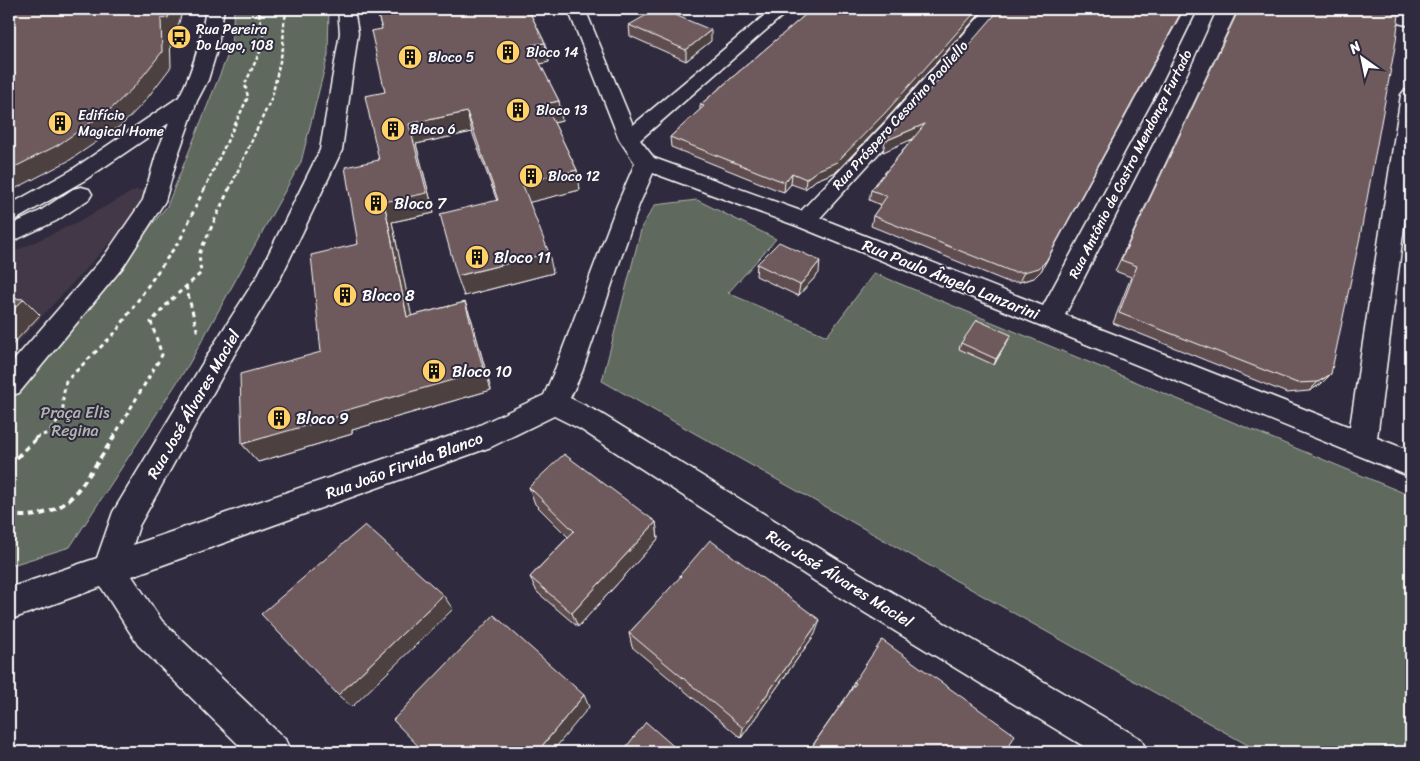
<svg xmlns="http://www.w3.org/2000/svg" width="1420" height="761" viewBox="0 0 1420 761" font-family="Sriracha,sans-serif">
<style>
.built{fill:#423846}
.green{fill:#5f695d;stroke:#afb4ae}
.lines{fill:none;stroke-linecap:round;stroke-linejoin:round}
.minor-casing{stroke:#fff;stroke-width:3}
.path-far2{stroke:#fff;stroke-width:2.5;stroke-dasharray:4 2.5;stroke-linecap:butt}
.path-far1{stroke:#fff;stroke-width:3;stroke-dasharray:4.5 4;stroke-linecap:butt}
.path{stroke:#fff;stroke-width:4;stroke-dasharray:6 4.5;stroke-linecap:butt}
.minor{fill:#2f2a3d;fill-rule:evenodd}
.wall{fill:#5f4d4f;stroke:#fff}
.shaded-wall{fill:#4d3f40;stroke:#fff}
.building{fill:#6e5a5c;stroke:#fff}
.labels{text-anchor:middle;stroke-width:4;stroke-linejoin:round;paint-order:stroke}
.far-poi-label{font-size:14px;fill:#fff;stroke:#2f2a3d;text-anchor:start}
.far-street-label{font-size:14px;fill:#fff;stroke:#2f2a3d}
.poi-label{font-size:16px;fill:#fff;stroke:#2f2a3d;text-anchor:start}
.street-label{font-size:16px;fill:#fff;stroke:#2f2a3d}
.park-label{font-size:16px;fill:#afb4ae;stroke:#2f2a3d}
</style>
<rect width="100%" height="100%" fill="#2f2a3d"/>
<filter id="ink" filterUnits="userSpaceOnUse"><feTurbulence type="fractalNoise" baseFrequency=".02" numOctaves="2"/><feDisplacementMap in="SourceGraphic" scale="10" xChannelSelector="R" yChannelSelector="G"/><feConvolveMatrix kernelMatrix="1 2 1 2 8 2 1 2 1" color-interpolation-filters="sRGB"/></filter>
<g filter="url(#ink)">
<polygon class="built" points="135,190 146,190 146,204 9,352 9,254 79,221"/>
<g class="green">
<polygon points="234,9 329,9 328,55 301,162 189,364 70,547 9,566 9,401 167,206 231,47"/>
<polygon points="697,200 776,239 728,293 827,336 874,273 1411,496 1411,752 1260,752 602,381 642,226 655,205"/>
</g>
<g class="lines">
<g class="minor-casing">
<g id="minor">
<path d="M206 9H224L217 50 208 80 197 101 178 155 165 201 123 267 19 393 9 396V366L105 255 143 200 156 155 169 123 85 180 17 219 9 221V205L70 171 179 97C194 69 201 40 206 9Z"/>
<polygon points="338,9 354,9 358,33 342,150 281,277 234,355 139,526 133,545 471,429 544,395 554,372 617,205 635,163 619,139 568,9 585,9 633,125 772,9 790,9 640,140 654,158 801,211 884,124 986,9 1003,9 898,132 820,218 1043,306 1159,91 1199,9 1216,9 1179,91 1065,315 1350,427 1401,95 1404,91 1411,89 1411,171 1377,438 1411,451 1411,477 797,226 653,173 639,205 582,372 570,398 600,413 868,578 1141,739 1147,752 1093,752 844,600 580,429 554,416 491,447 132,576 162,621 285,739 291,752 246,752 138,645 101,587 9,620 9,588 97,558 113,512 216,341 258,275 320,150 340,33"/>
<polygon points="1349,9 1380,9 1411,16 1411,26 1352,13"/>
<polygon points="81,187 89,189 92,194 89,199 56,221 9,243 9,226 40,211 73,189"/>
</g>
</g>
<g class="path-far2">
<polyline points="204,190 248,97 245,84 265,41 258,9"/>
<polyline points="229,190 272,97 283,48 284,23 287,9"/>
</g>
<g class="path-far1">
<polyline points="186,286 198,334"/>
<polyline points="35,438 48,433 63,415 63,397 66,381 116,332 181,238 204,189"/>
<polyline points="113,438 162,355 151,322 171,300 201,273 199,254 229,189"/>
</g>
<g class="path">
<polyline points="9,465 38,437"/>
<path d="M9 514C27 519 50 514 65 503 79 493 104 452 114 437"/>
</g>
<use href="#minor" class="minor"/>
</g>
<g class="wall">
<polygon points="376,9 537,9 537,12 530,13 545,43 549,62 540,64 559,101 562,121 554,123 577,170 580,190 529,202 553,273 464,296 497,201 472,132 416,144 434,213 392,222 411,316 465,302 472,321 491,390 352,430 352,434 258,462 242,444 321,352 358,244 379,160 385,92 382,29"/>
<polygon points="810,9 984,9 883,123 836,172 816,180 805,189 791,184 784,192 775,189 671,147 670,137 700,110 700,105 811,10"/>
<polygon points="1000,9 1184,9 1041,271 1034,278 1019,282 1008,282 871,226 873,216 881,205 869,200 871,190 913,138 883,152"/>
<polygon points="1238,9 1376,9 1321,384 1309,391 1287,393 1113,323 1131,277 1115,271"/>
<polygon points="629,25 711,41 686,61 630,36"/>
<polygon points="757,264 819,273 798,296 756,276"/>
<polygon points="1011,335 994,365 959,349 961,343"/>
<polygon points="1411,346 1411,427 1408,421"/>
<polygon points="529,487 656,522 658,539 578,627 537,592 530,577 568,537 535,504"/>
<polygon points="680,575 815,634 741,738 632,647 629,633 680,578"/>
<polygon points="854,682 1006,752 808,752 849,693"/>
</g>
<g class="shaded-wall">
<polygon points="171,9 183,9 176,33 170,34 171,67 145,101 123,124 70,160 9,192 9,170 161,19"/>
<polygon points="524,9 537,9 537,12 525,14"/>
<polygon points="978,9 984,9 883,123 836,172 816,180 805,189 806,179 818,170"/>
<polygon points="1183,9 1041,271 1034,278 1019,282 1024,272"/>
<polygon points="711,30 711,41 686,61 686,50"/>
<polygon points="545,43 549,62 535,65 531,45"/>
<polygon points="559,101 562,121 549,124 545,104"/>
<polygon points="467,112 472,132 416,144 434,213 392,222 416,337 407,317 384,202 409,124"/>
<polygon points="925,124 922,135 883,152 885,141"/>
<polygon points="577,170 580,190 527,203 522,183"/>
<polygon points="792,173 791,184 784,192 785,182"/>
<polygon points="549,253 553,273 464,296 457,276"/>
<polygon points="820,261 819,273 798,296 800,285"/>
<polygon points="24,299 40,315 9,348 9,314"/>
<polygon points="465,302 472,321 491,390 352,430 352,434 258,462 242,444 340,412"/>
<polygon points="1011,335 1008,340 994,365 996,359"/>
<polygon points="1331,374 1321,384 1309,391 1318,382"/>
<polygon points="656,522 658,539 578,627 572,613"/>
<polygon points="443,595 453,609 352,707 338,695"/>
<polygon points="820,620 815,634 741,738 743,728"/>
<polygon points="584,695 589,707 552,752 537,752"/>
</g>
<g class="building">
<polygon points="9,9 171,9 168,18 161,19 162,52 135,86 112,108 58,145 9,170"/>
<polygon points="376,9 528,9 545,43 531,45 559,101 545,104 577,170 522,183 549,253 457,276 440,214 498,200 467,112 409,124 427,193 384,202 407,317 465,302 484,371 340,412 340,416 242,444 240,374 321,352 311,255 358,244 345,167 379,160 365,96 385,92 371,31 382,29"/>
<polygon points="657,9 661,9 711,30 686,50 629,25"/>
<polygon points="812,9 978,9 885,113 837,162 818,170 806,179 792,173 785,182 776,179 670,137 704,106 700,105"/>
<polygon points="1000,9 1183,9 1046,261 1039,268 1024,272 1013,272 873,216 887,196 871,190 925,124 885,141"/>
<polygon points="1239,9 1376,9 1399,14 1396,41 1360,237 1331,374 1318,382 1297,383 1119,313 1137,266 1121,260"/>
<polygon points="779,242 820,261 800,285 757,264"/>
<polygon points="9,298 24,299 9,314"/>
<polygon points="977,320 1011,335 996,359 961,343"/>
<polygon points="564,454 656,522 572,613 530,577 574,531 529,487"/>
<polygon points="365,525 443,595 338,695 261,614"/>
<polygon points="710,540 820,620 743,728 629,633 681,576 680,575"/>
<polygon points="494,615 584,695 537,752 424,752 393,720"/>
<polygon points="882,640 1015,735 1006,752 811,752 809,751 856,683 854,682"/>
<polygon points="646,722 680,752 622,752"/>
</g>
</g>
<defs>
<g id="bus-disc" transform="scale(1.25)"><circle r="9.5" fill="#ffd166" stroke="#2f2a3d"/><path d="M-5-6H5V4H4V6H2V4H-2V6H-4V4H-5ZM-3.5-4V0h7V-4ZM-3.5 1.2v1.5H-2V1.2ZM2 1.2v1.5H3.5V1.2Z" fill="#111"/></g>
<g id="building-disc" transform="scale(1.25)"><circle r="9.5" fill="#ffd166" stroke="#2f2a3d"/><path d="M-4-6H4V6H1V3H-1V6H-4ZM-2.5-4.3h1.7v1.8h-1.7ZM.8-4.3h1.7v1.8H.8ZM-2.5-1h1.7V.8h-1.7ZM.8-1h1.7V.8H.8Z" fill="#111"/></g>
</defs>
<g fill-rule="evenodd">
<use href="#bus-disc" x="179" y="37"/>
<use href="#building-disc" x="508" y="52"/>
<use href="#building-disc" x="410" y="57"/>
<use href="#building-disc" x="518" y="110"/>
<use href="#building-disc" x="60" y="123"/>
<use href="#building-disc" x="393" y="129"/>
<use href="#building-disc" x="531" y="176"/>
<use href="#building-disc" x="376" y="203"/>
<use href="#building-disc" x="477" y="257"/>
<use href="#building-disc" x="345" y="295"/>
<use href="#building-disc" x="434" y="371"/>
<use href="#building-disc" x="279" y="418"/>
</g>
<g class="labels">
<g class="far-poi-label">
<text x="196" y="34">Rua Pereira<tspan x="196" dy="16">Do Lago, 108</tspan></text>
<text x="526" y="57">Bloco 14</text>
<text x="428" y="62">Bloco 5</text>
<text x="536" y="115">Bloco 13</text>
<text x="78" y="120">Edifício<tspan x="78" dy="16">Magical Home</tspan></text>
<text x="410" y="134">Bloco 6</text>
<text x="548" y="181">Bloco 12</text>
</g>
<g class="far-street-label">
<text transform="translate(900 115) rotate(-48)" y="5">Rua Próspero Cesarino Paoliello</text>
<text transform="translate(1130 164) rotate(-63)" y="5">Rua Antônio de Castro Mendonça Furtado</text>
</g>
<g class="poi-label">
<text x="394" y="209">Bloco 7</text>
<text x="494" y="263">Bloco 11</text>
<text x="362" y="301">Bloco 8</text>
<text x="452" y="377">Bloco 10</text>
<text x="296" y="424">Bloco 9</text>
</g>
<g class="street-label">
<text transform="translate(951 279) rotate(22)" y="6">Rua Paulo Ângelo Lanzarini</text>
<text transform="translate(193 404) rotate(-60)" y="6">Rua José Álvares Maciel</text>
<text transform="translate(404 465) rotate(-20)" y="6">Rua João Firvida Blanco</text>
<text transform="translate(840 578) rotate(32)" y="6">Rua José Álvares Maciel</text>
</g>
<g class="park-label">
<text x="75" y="418">Praça Elis<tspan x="75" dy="18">Regina</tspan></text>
</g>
</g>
<rect width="1420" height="761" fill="none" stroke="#2f2a3d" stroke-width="30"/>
<rect x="15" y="15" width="1390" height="731" fill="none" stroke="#fff" stroke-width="2" filter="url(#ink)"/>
<g transform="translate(1362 58) rotate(327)" stroke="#2f2a3d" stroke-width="4" paint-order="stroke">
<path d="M0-4L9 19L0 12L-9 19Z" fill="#ffffff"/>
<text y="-8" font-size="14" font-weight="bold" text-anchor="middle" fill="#ffffff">N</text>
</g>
</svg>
